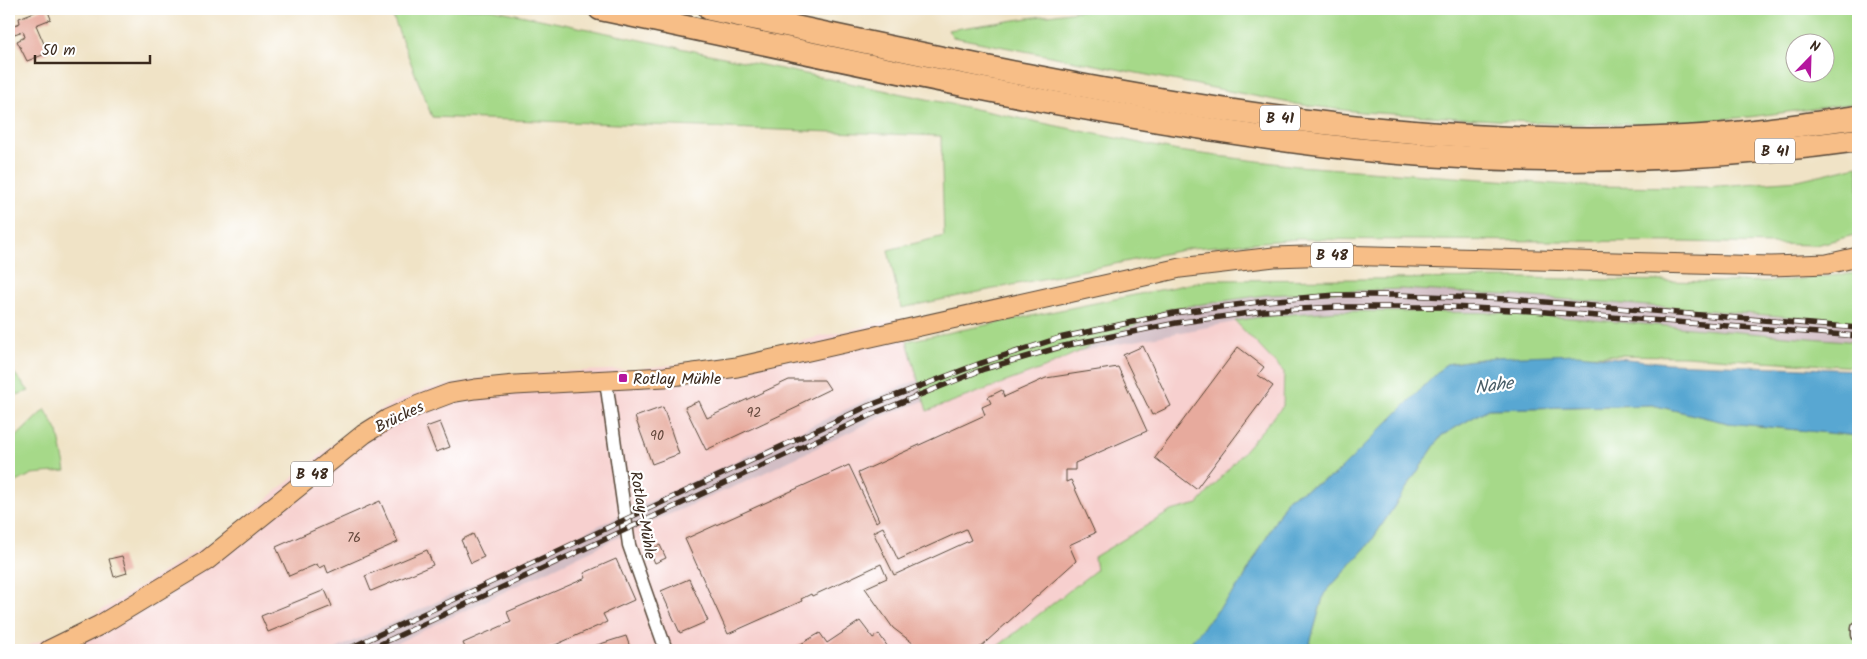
<svg xmlns="http://www.w3.org/2000/svg" width="1867" height="659" viewBox="0 0 1867 659" font-family="Kalam,sans-serif">
<style>
.built{fill:#f7d0cf}
.industrial{fill:#d2bec5}
.green{fill:#a6d989;stroke:#708254;fill-rule:evenodd}
.water{fill:#58a7d2;stroke:#4a6878}
.building{fill:#e7aa9d;fill-rule:evenodd}
.lines{fill:none;stroke-linecap:round;stroke-linejoin:round}
.street-casing{stroke:#564637;stroke-width:15}
.primary-casing{stroke:#564637;stroke-width:21}
.highway-casing{stroke:#564637;stroke-width:25}
.street{stroke:#fff;stroke-width:12}
.primary{stroke:#f7be87;stroke-width:19}
.highway{stroke:#f7be87;stroke-width:22}
.rail-casing{stroke:#3b2a1e;stroke-width:5.5}
.rail{stroke:#fff;stroke-width:4;stroke-dasharray:11;stroke-linecap:butt}
.poi-dot{fill:#b5179e;stroke:#fff;stroke-width:2}
.labels{text-anchor:middle;stroke-width:4.5;stroke-linejoin:round;paint-order:stroke}
.number-label{font-size:14px;fill:#664a3e}
.shield{fill:#fff;stroke:#766a62;stroke-width:1}
.shield-label{font-size:15px;font-weight:bold;fill:#3b2a1e}
.poi-label{font-size:16px;fill:#3b2a1e;stroke:#fff;text-anchor:start}
.street-label{font-size:16px;fill:#3b2a1e;stroke:#fff}
.water-label{font-size:18px;font-style:italic;fill:#475c66;stroke:#fff}
</style>
<rect width="100%" height="100%" fill="#fff"/>
<filter id="ink" filterUnits="userSpaceOnUse"><feTurbulence type="fractalNoise" baseFrequency=".02" numOctaves="2"/><feDisplacementMap in="SourceGraphic" scale="10" xChannelSelector="R" yChannelSelector="G"/><feConvolveMatrix kernelMatrix="1 2 1 2 8 2 1 2 1" color-interpolation-filters="sRGB"/></filter>
<filter id="wash" filterUnits="userSpaceOnUse"><feTurbulence type="fractalNoise" baseFrequency=".0096" numOctaves="4" result="noise"/><feDisplacementMap in="SourceGraphic" scale="20" xChannelSelector="R" yChannelSelector="G"/><feGaussianBlur stdDeviation="1.12" result="paint"/><feColorMatrix in="noise" values="0 0 0 0 0 0 0 0 0 0 0 0 0 0 0 0 0 1.4 0 .05"/><feComposite in="paint" operator="in"/></filter>
<g filter="url(#wash)">
<rect width="100%" height="100%" fill="#f0e3c6"/>
<polygon class="built" points="901,318 927,410 1044,368 1077,352 1235,321 1284,372 1283,406 1198,504 1171,511 993,650 19,650 84,621 226,533 361,421 393,403 424,390 488,377 549,372 636,369 724,359"/>
<polygon class="industrial" points="1400,289 1506,295 1858,323 1858,342 1509,313 1266,316 1077,352 990,376 881,417 743,483 642,526 382,650 334,650 864,401 978,357 1168,309 1265,295"/>
<g class="green">
<polygon points="390,9 491,9 1178,151 1297,166 1583,186 1706,187 1798,180 1858,166 1858,234 1816,245 1683,242 1298,239 1192,248 901,308 888,250 944,236 941,136 432,117"/>
<path d="M1089 9H1858V103L1749 117 1656 124H1563L1361 112 1295 104 953 37 948 30ZM1824 42V72H1794V42Z"/>
<polygon points="1858,273 1858,322 1506,295 1400,289 1265,295 1168,309 1044,368 927,411 907,341 1209,280 1522,278 1710,282 1781,281"/>
<polygon points="1337,311 1509,313 1858,342 1858,367 1685,356 1609,355 1495,357 1446,364 1335,475 1288,498 1241,583 1184,650 993,650 1096,570 1094,557 1171,511 1198,504 1283,406 1284,372 1235,321 1266,316"/>
<polygon points="9,367 29,391 17,395 9,386"/>
<polygon points="1652,405 1728,423 1858,436 1858,650 1308,650 1324,594 1370,543 1441,436 1488,409"/>
<polygon points="45,409 58,432 66,471 32,474 9,486 9,450 12,441"/>
</g>
<polygon class="water" points="1577,354 1667,363 1858,370 1858,436 1728,423 1652,405 1488,409 1441,436 1370,543 1324,594 1308,650 1184,650 1241,583 1288,498 1335,475 1446,364 1495,357"/>
<g id="blocks">
<g class="building">
<polygon points="42,9 47,9 51,19 36,25 48,53 27,61 17,41 25,37 23,31 9,36 9,27 20,23 19,18"/>
<polygon points="1143,346 1171,406 1152,415 1123,355"/>
<polygon points="1238,347 1264,367 1258,375 1273,386 1196,489 1155,458"/>
<path d="M1118 367 1147 431 1075 463V470H1066V482L1071 480 1095 533 1069 545 1076 561 977 650H922L893 628 865 588 887 578 881 564 812 596 811 594 801 599 802 601 728 634 685 539 849 465 876 522 879 520 858 473 985 415 982 407 991 403 988 397 1002 390 1004 397 1046 378ZM883 527 898 560 966 529 971 540 894 575 873 532Z"/>
<polygon points="789,380 824,380 830,389 799,404 800,406 706,450 685,407 699,401 707,418"/>
<polygon points="663,407 679,454 652,464 635,417"/>
<polygon points="440,422 450,447 436,452 426,427"/>
<polygon points="380,501 398,542 328,573 325,565 319,568 317,564 289,576 276,547"/>
<polygon points="473,534 484,557 471,563 461,540"/>
<polygon points="660,545 666,558 655,563 649,550"/>
<polygon points="427,550 433,565 371,591 365,576"/>
<polygon points="122,556 127,573 114,577 109,559"/>
<polygon points="616,559 634,600 603,614 607,622 544,650 466,650 463,643 511,622 507,612 586,578 584,573"/>
<polygon points="689,579 708,621 680,633 661,591"/>
<polygon points="325,590 332,606 268,632 261,616"/>
<polygon points="860,621 873,638 879,634 890,650 790,650 820,633 827,643"/>
<polygon points="626,636 631,650 581,650"/>
</g>
</g>
</g>
<g filter="url(#ink)">
<use href="#blocks" fill-opacity="0" stroke="#564637" stroke-width="1"/>
<g class="lines">
<g class="street-casing">
<g id="street">
<polyline points="606,381 629,545 666,650"/>
<polyline points="1858,628 1858,635"/>
</g>
</g>
<g class="primary-casing">
<polyline id="primary" points="49,650 100,625 206,561 364,434 388,419 419,405 451,393 475,389 515,385 665,377 737,367 1180,268 1274,257 1335,255 1771,266 1827,264 1858,257"/>
</g>
<g class="highway-casing">
<g id="highway">
<path d="M600 9C794 49 988 94 1184 125 1263 138 1344 150 1425 155 1569 165 1715 160 1858 140"/>
<path d="M710 9C1031 76 1354 155 1684 137 1743 134 1801 125 1858 117"/>
</g>
</g>
<use href="#street" class="street"/>
<use href="#primary" class="primary"/>
<use href="#highway" class="highway"/>
<g class="rail-casing">
<g id="rail">
<polyline points="346,650 868,406 981,363 1059,338 1174,313 1266,301 1336,295 1398,295 1508,299 1858,328"/>
<polyline points="368,650 875,413 984,369 1064,346 1176,323 1264,311 1337,307 1451,307 1533,311 1858,336"/>
</g>
</g>
<use href="#rail" class="rail"/>
</g>
</g>
<rect class="poi-dot" x="618" y="373" width="10" height="10" rx="2.5"/>
<g class="labels">
<g class="number-label">
<text x="754" y="417">92</text>
<text x="657" y="440">90</text>
<text x="354" y="542">76</text>
</g>
<g class="shield">
<rect x="1260" y="105.5" width="40" height="25" rx="4"/>
<rect x="1755" y="138.5" width="40" height="25" rx="4"/>
<rect x="1311" y="242.5" width="42" height="25" rx="4"/>
<rect x="291" y="461.5" width="42" height="25" rx="4"/>
</g>
<g class="shield-label">
<text x="1280" y="123">B 41</text>
<text x="1775" y="156">B 41</text>
<text x="1332" y="260">B 48</text>
<text x="312" y="479">B 48</text>
</g>
<g class="poi-label">
<text x="633" y="384">Rotlay Mühle</text>
</g>
<g class="street-label">
<text transform="translate(399 416) rotate(-26)" y="6">Brückes</text>
<text transform="translate(644 515) rotate(80)" y="6">Rotlay-Mühle</text>
</g>
<g class="water-label">
<text transform="translate(1494 385) rotate(-8)" y="6">Nahe</text>
</g>
</g>
<rect width="1867" height="659" fill="none" stroke="#fff" stroke-width="30"/>
<g transform="translate(1810 58) rotate(23)"><circle r="24" fill="#ffffff" stroke="#b1aaa5"/>
<path d="M0-4L9 19L0 12L-9 19Z" fill="#b5179e"/>
<text y="-8" font-size="14" font-weight="bold" text-anchor="middle" fill="#3b2a1e">N</text>
</g>
<path d="M35 55v8h115v-8" fill="none" stroke="#3b2a1e" stroke-width="2.5"/>
<text x="42" y="55" font-size="15" fill="#3b2a1e" stroke="#ffffff" stroke-width="4" paint-order="stroke">50 m</text>
</svg>
